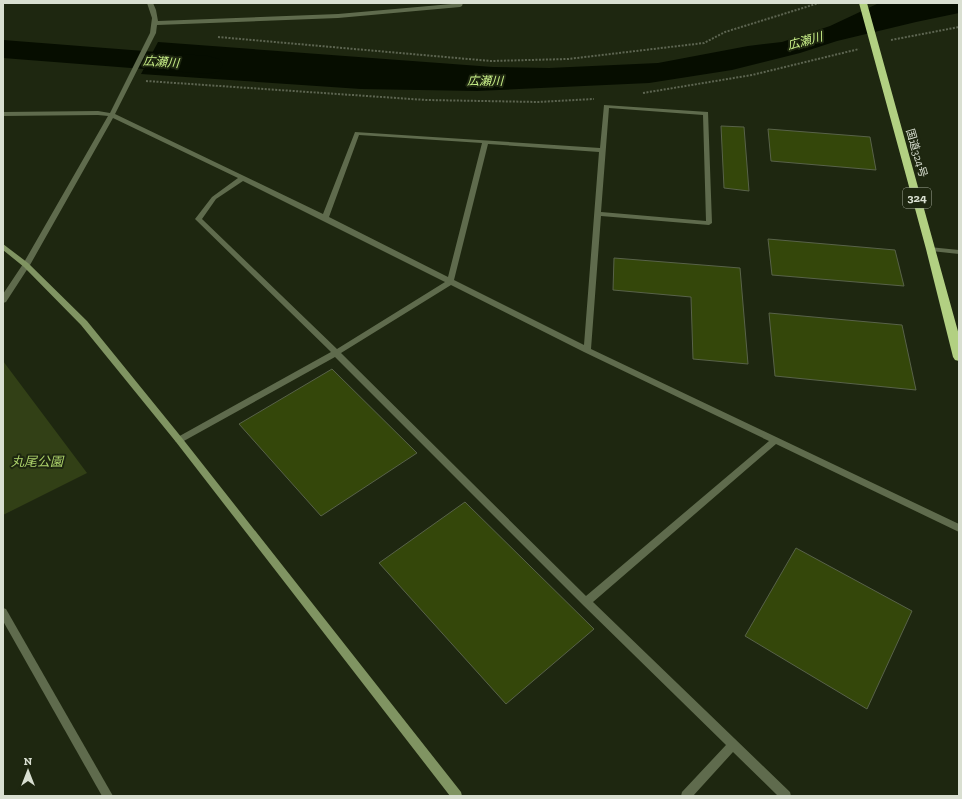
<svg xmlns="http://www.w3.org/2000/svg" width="962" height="799" viewBox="0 0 962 799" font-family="'Zilla Slab','Noto Sans JP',serif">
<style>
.green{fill:#324016}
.water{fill:#060d00}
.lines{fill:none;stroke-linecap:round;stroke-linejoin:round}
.river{fill:#060d00;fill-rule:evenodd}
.building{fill:#34470a;stroke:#586249}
.path{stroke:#5d6551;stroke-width:2;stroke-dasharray:2 1.5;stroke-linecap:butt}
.street{fill:#5f6b4d;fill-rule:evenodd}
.secondary{fill:#809462;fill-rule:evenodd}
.highway{fill:#b2d082;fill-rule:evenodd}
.labels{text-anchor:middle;stroke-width:4;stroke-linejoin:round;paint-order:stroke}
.far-street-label{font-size:11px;fill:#d9dfd1;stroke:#1e2710}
.far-water-label{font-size:12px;font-style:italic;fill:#caf189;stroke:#1e2710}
.shield{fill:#1e2710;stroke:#a1a897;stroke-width:1}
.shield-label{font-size:12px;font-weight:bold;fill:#d9dfd1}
.park-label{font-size:13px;font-style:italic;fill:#add36b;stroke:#1e2710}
</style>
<rect width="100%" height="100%" fill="#1e2710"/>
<polygon class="green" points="3,361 87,473 3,515"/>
<polygon class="water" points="879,3 959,3 959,13 916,22 837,41 800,53 732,70 649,83 477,91 361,89 141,74 158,42 493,67 549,68 658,63 748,46 782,42 830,26"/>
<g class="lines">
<polygon class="river" points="3,40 208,56 219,59 223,65 219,71 208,74 3,58"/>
</g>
<g class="building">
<polygon points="721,126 744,127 749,191 724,188"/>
<polygon points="768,129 870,137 876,170 771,161"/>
<polygon points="768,239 895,250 904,286 772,275"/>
<polygon points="614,258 740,268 748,364 693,359 691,297 613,290"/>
<polygon points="769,313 902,325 916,390 775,376"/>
<polygon points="332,369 417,453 321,516 239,424"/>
<polygon points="465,502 594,629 506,704 379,563"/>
<polygon points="796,548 912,611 867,709 745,636"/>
</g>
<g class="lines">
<g class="path">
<polyline points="218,37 491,61 568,59 704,43 725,32 819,3"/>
<polyline points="891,40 959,27"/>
<polyline points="146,81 426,100 538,102 594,99"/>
<polyline points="643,93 752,75 859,49"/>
</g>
<g class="street">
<path d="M147 3H153L156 10 158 21 338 14 463 3 462 6 460 7 338 18 157 25 156 33 115 114 323 214 355 132 600 148 604 105 708 112 712 223 709 225 601 216 591 349 959 524V532L776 444 593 602 790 792 791 796H778L733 752 693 796H681L682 792 726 745 583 605 335 357 182 442H176L175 440 176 438 331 352 195 219 212 197 238 178 113 118 30 265 6 302 3 303V294L23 264 108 116 98 115 3 116V112L98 111 110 113 150 33 152 18ZM609 108 703 115 706 221 601 212ZM359 135 482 143 448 277 329 217ZM488 144 599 152 584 345 454 280ZM243 181 445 282 337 349 202 219 216 199ZM451 285 584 352 769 441 586 596 341 353Z"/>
<polygon points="929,247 959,250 959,254 931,251 928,249"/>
<polygon points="3,608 6,609 113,796 102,796 3,621"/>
</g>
<polygon class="secondary" points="3,244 28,263 87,321 182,438 461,792 462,796 450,796 176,442 81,325 24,267 3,250"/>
<polygon class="highway" points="859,3 867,3 959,335 959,361 955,360 953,357 926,249"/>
</g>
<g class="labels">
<g class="far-street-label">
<text transform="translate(917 153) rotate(74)" y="4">国道324号</text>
</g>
<g class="far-water-label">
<text transform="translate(805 41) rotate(-15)" y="4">広瀬川</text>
<text transform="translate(161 62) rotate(4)" y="4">広瀬川</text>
<text transform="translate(485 81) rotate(1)" y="4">広瀬川</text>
</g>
<rect class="shield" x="903" y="188" width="28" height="20" rx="3"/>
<g class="shield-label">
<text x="917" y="202">324</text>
</g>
<g class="park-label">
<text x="37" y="466">丸尾公園</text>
</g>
</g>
<rect width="962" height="799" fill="none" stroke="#d9dfd1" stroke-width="8"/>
<g transform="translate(28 771)" stroke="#1e2710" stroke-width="3" paint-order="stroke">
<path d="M0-3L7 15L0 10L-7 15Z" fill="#d9dfd1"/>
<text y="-6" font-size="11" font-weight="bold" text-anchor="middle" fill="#d9dfd1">N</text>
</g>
</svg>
